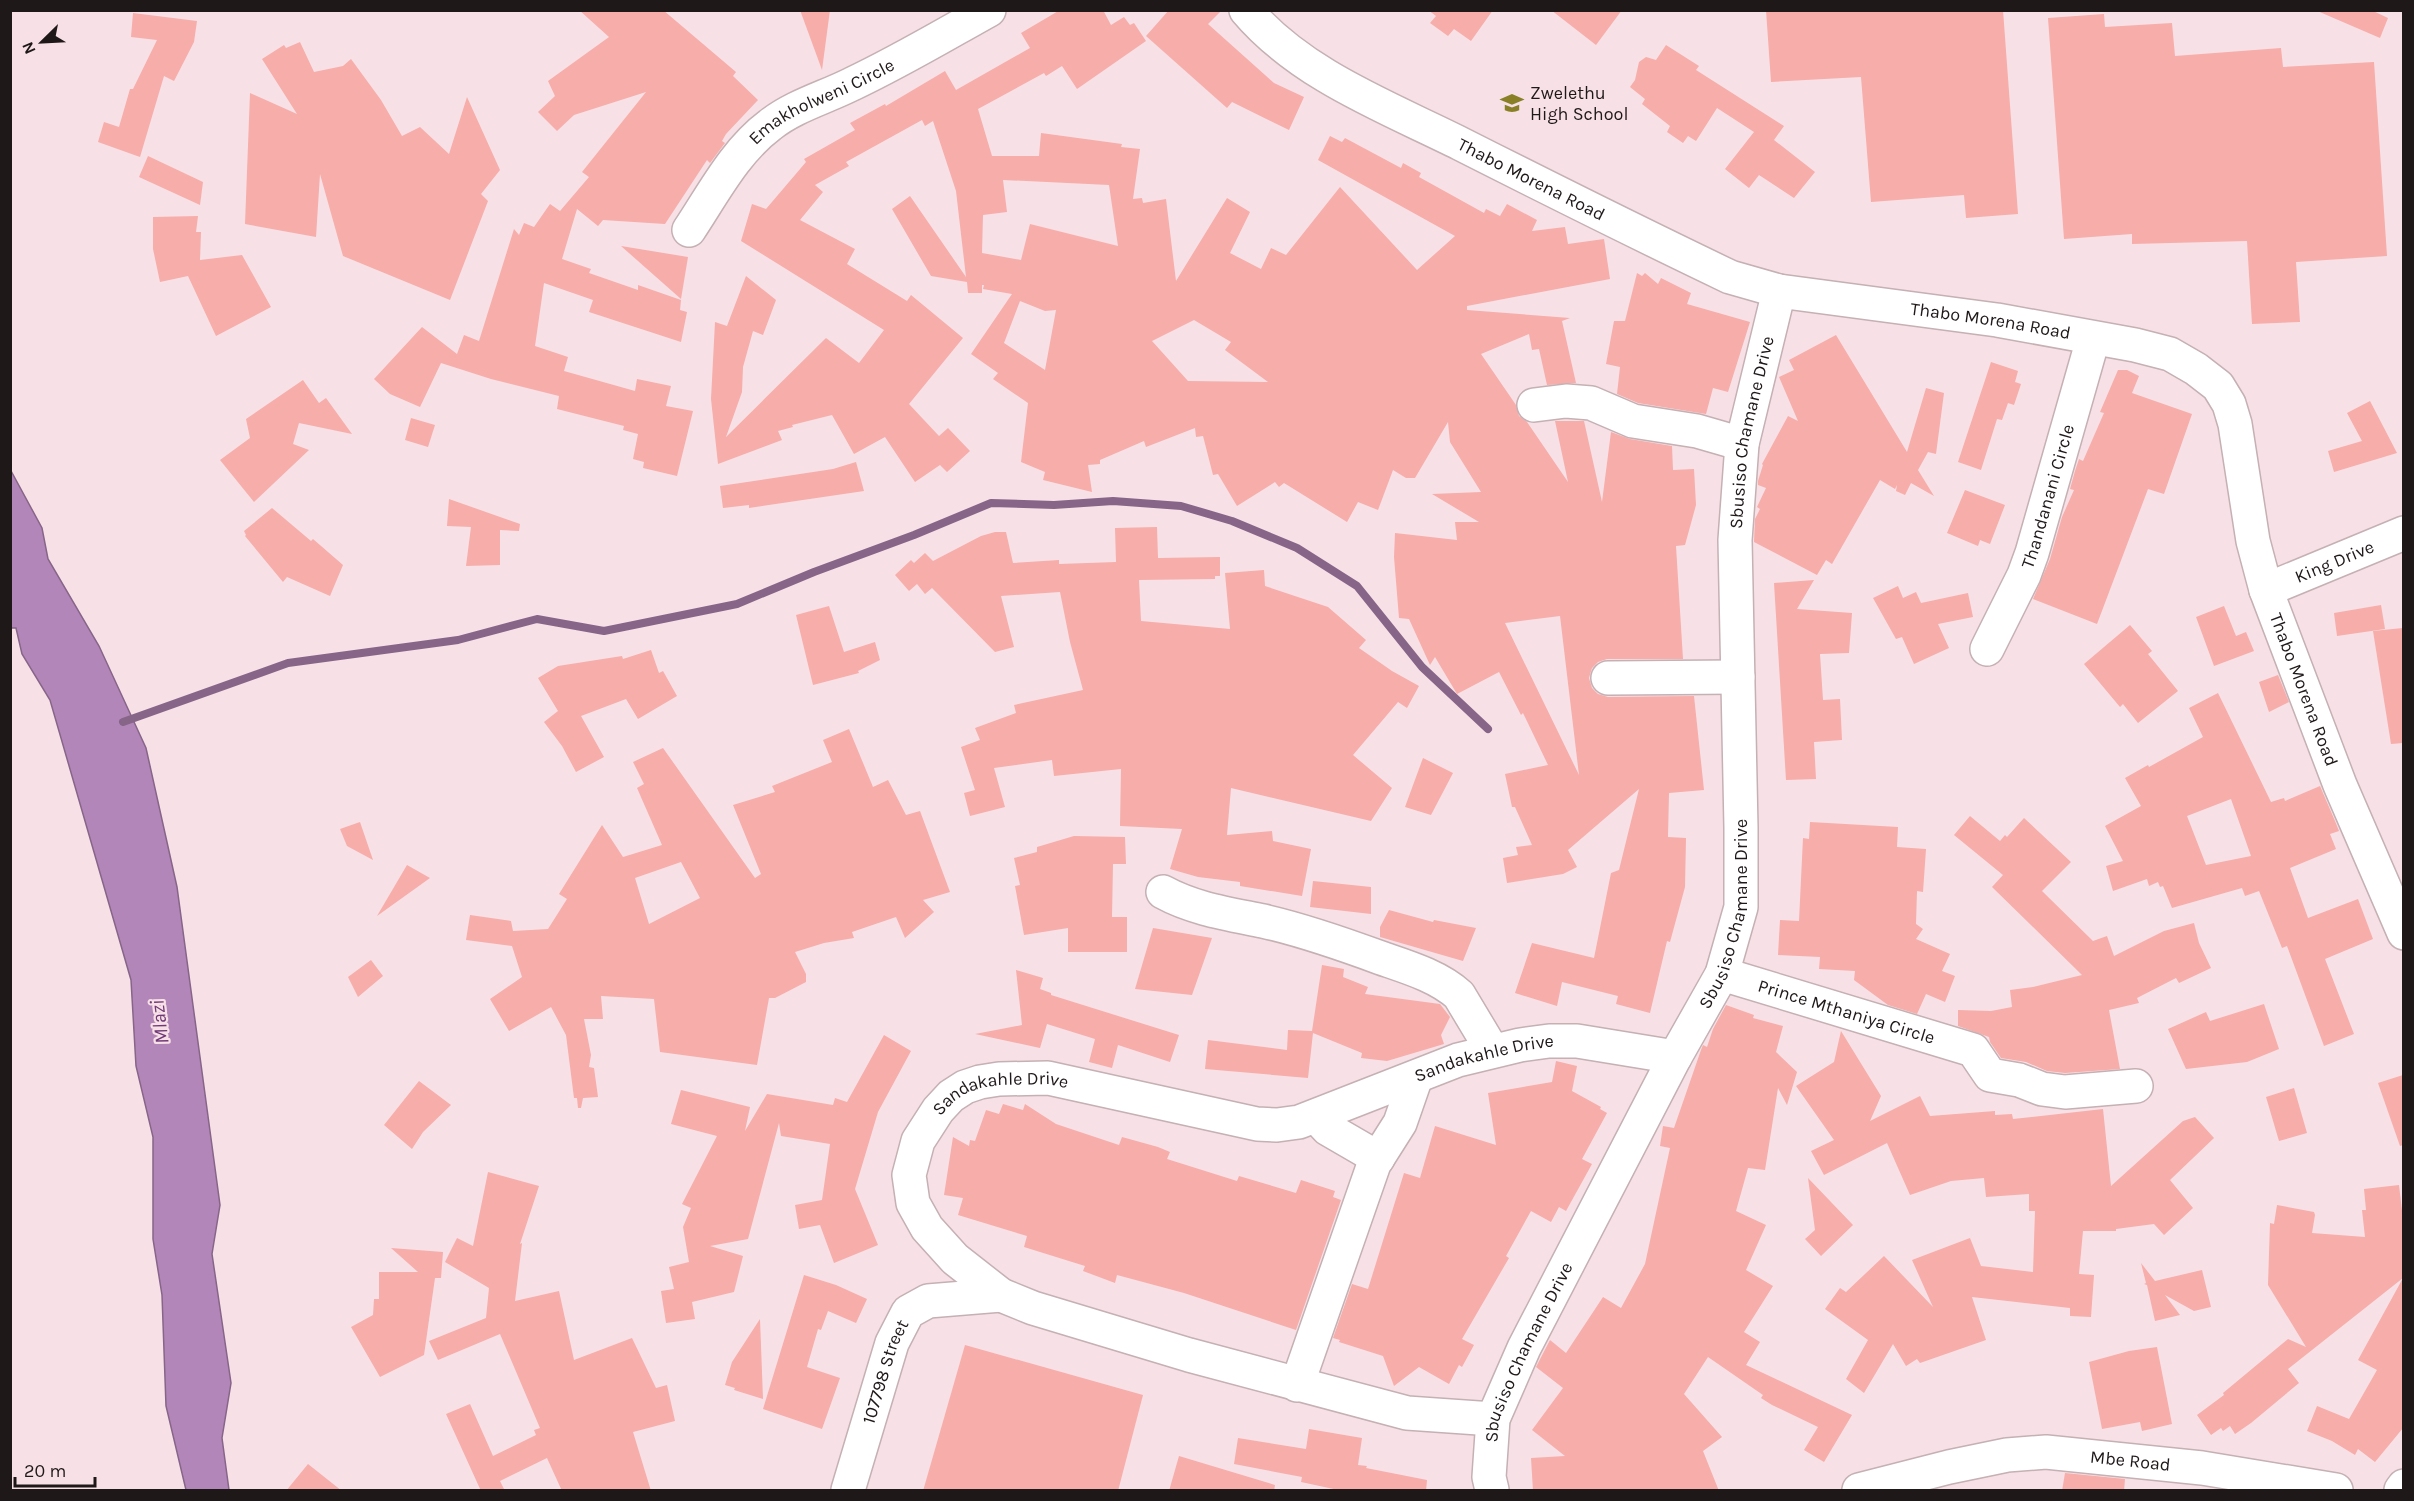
<svg xmlns="http://www.w3.org/2000/svg" width="2414" height="1501" viewBox="0 0 2414 1501" font-family="Karla,sans-serif">
<style>
.water{fill:#b386b9;stroke:#876589;stroke-width:1.5}
.lines{fill:none;stroke-linecap:round;stroke-linejoin:round}
.stream{stroke:#876589;stroke-width:8}
.building{fill:#f7ada9;fill-rule:evenodd}
.minor-casing{stroke:#c5b0b4;stroke-width:36}
.minor{stroke:#fff;stroke-width:33}
.labels{text-anchor:middle;stroke-width:4.5;stroke-linejoin:round;paint-order:stroke}
.poi-label{font-size:18px;fill:#1f1819;stroke:#f7e1e6;text-anchor:start}
.street-label{font-size:18px;fill:#1f1819;stroke:#f7e1e6}
.water-label{font-size:20px;font-style:italic;fill:#703878;stroke:#f7e1e6}
</style>
<rect width="100%" height="100%" fill="#f7e1e6"/>
<polygon class="water" points="10,469 42,528 48,559 99,646 146,748 177,887 220,1205 212,1254 231,1383 222,1438 229,1490 186,1490 166,1406 162,1295 153,1239 153,1137 136,1066 131,980 50,700 22,654 16,628 11,628"/>
<g class="lines">
<polyline class="stream" points="123,722 288,663 458,640 537,619 604,631 737,604 814,572 914,535 991,503 1054,505 1113,501 1181,506 1232,521 1297,548 1357,586 1422,667 1488,729"/>
</g>
<g class="building">
<polygon points="579,10 663,10 736,72 733,76 758,100 726,134 722,141 725,143 710,163 707,160 665,224 603,220 598,226 577,209 562,259 591,269 589,273 638,290 638,285 681,300 680,310 687,312 681,342 589,312 593,300 544,283 535,346 568,357 564,371 635,391 637,379 671,386 666,406 693,411 677,476 643,468 644,462 633,459 638,434 623,430 624,426 557,409 559,396 491,379 441,363 420,407 390,394 374,379 422,327 457,354 464,335 479,341 514,229 519,235 524,223 534,227 550,204 560,211 589,177 582,172 646,92 574,115 557,131 538,112 555,96 548,81 609,37"/>
<polygon points="800,10 830,10 822,70"/>
<path d="M1060 10H1103L1111 25 1124 17 1130 25 1134 23 1146 41 1077 89 1062 66 1046 76 1044 73 978 109 992 156H1039L1041 133 1122 144 1121 147 1140 149 1133 199 1142 198 1143 203 1166 199 1176 281 1227 198 1250 212 1230 253 1261 269 1271 248 1286 255 1340 187 1417 270 1455 236 1318 160 1330 136 1342 142 1345 138 1401 168 1403 163 1421 173 1419 177 1484 213 1486 209 1500 216 1507 204 1537 220 1532 231 1565 227 1568 244 1604 239 1610 279 1467 306V310L1570 318 1562 321 1576 383 1547 385 1539 349 1532 350 1529 334 1481 354 1516 405 1519 416 1527 422 1568 482 1555 421H1584L1602 502 1611 432 1630 439 1672 446 1673 470 1694 469 1696 505 1685 545 1676 546 1683 659H1607L1598 662 1592 668 1589 678 1592 688 1598 694 1608 697 1694 696 1704 790 1669 793 1668 837 1686 838 1685 887 1670 942 1667 941 1650 1013 1616 1004 1618 996 1562 982 1557 1006 1515 993 1532 943 1594 958 1611 873 1619 870 1639 789 1568 850 1577 867 1563 874 1507 883 1503 858 1518 855 1516 847 1532 845 1515 807H1512L1505 774 1548 765 1523 713 1521 715 1499 672 1457 694 1435 657 1430 665 1409 619 1399 618 1394 557 1395 533 1457 540 1455 522H1479L1432 494 1481 492 1450 442 1448 422 1415 478H1406L1393 470 1378 510 1358 502 1347 522 1284 483 1279 487 1275 482 1237 506 1218 474 1213 475 1203 436 1196 437 1195 428 1146 447 1144 441 1100 460V464L1088 465 1092 492 1043 480 1045 472 1021 462 1028 403 993 379 998 373 971 354 1012 294 983 289 984 285H982V293H968L967 282 931 276 892 209 910 196 966 277 956 191 933 121 925 126 922 120 846 162 849 166 815 185 823 192 800 220 855 249 847 264 907 301 911 295 963 338 909 404 939 436 948 428 970 451 947 472 940 465 915 482 885 437 854 454 832 415 792 425 793 427 778 431 782 440 718 464 711 399 715 322 727 326 746 276 776 300 763 335 753 331 743 367 742 392 726 437 826 338 859 363 884 330 741 241 752 204 766 209 806 162 804 159 855 130 850 123 885 104 886 106 945 71 956 90 1030 48 1021 33ZM1003 180 1109 185 1118 246 1030 224 1021 260 982 253 983 215 1007 212ZM1020 301 1045 311 1056 310 1045 370 1004 343ZM1194 320 1231 342 1225 350 1268 382 1188 381 1152 341ZM1560 616 1579 775 1505 623Z"/>
<polygon points="1169,10 1222,10 1208,24 1274,83 1304,97 1289,130 1232,102 1227,108 1146,36"/>
<polygon points="1428,10 1493,10 1471,41 1454,29 1448,36 1430,23 1436,16"/>
<polygon points="1551,10 1622,10 1596,45"/>
<polygon points="1766,10 2003,10 2018,214 1966,218 1964,195 1871,202 1861,77 1771,82"/>
<polygon points="2315,10 2371,10 2388,18 2380,38"/>
<polygon points="133,13 197,21 194,42 174,81 164,76 140,157 98,142 104,122 119,127 130,89 133,89 157,40 131,37"/>
<polygon points="2104,14 2105,27 2172,23 2175,56 2281,48 2283,67 2374,62 2387,256 2296,262 2300,322 2252,324 2247,241 2132,244 2132,234 2064,239 2048,18"/>
<polygon points="300,42 314,72 343,66 351,59 381,100 402,136 420,127 449,154 467,97 500,170 481,194 488,201 450,300 343,256 320,174 316,237 245,224 250,93 297,114 262,59 284,45 286,48"/>
<polygon points="1666,45 1699,66 1696,70 1784,126 1774,140 1815,172 1794,198 1759,175 1749,188 1725,169 1754,132 1717,108 1696,141 1688,136 1683,143 1667,132 1670,126 1642,104 1645,99 1630,87 1635,80 1639,62 1646,57 1656,60"/>
<polygon points="148,156 203,182 200,205 139,177"/>
<polygon points="198,216 196,232 201,232 200,260 242,255 271,307 216,336 188,276 160,282 153,249 153,217"/>
<polygon points="621,246 688,257 681,299"/>
<polygon points="1637,273 1642,276 1645,273 1658,284 1661,278 1691,293 1687,304 1750,322 1728,392 1713,388 1706,414 1638,403 1617,394 1620,367 1606,364 1614,321 1625,321"/>
<polygon points="1836,335 1907,452 1926,388 1944,393 1936,454 1928,452 1918,470 1934,496 1911,483 1905,495 1896,491 1897,485 1895,489 1880,480 1832,564 1826,560 1817,575 1754,542 1755,519 1760,509 1757,507 1766,488 1758,485 1758,481 1763,465 1762,464 1788,416 1798,421 1779,377 1794,370 1789,360"/>
<polygon points="1991,362 2018,371 2015,382 2021,384 2014,405 2008,403 2002,420 1997,419 1981,470 1958,462"/>
<polygon points="2118,370 2127,370 2139,376 2132,393 2192,414 2164,494 2148,489 2097,624 2033,599 2050,559 2062,517 2074,490 2070,489 2075,471 2079,459 2083,461 2104,413 2100,412"/>
<polygon points="303,380 319,403 326,398 352,434 299,423 293,444 309,450 254,502 220,460 250,438 246,419"/>
<polygon points="2370,401 2397,453 2334,472 2328,451 2362,441 2347,413"/>
<polygon points="411,418 435,425 428,447 405,440"/>
<polygon points="856,462 864,491 749,508 749,505 723,508 720,486 833,469"/>
<polygon points="1965,490 2005,505 1990,544 1980,540 1978,546 1947,533"/>
<polygon points="449,499 520,524 519,531 500,530 500,565 466,566 471,527 447,526"/>
<polygon points="272,508 311,541 313,539 343,565 330,596 287,577 283,582 245,536 246,535 244,531"/>
<polygon points="1157,527 1158,558 1220,557 1220,576 1215,576 1215,579 1139,580 1141,621 1230,629 1225,573 1264,570 1265,586 1328,607 1366,640 1359,648 1392,671 1419,686 1407,708 1398,702 1353,755 1392,788 1371,821 1231,788 1227,835 1272,831 1273,841 1311,849 1302,896 1240,886 1240,882 1198,877 1170,869 1182,829 1120,826 1121,769 1054,776 1052,760 994,768 1005,807 970,816 964,793 975,790 961,747 980,740 975,728 1016,713 1014,705 1083,690 1070,642 1060,592 1001,596 1014,647 995,652 932,588 925,594 917,584 909,591 895,575 911,560 914,563 925,553 933,561 981,536 995,532 1006,532 1013,563 1059,560 1059,564 1116,562 1115,528"/>
<polygon points="1814,580 1797,609 1852,613 1849,653 1820,654 1823,700 1840,699 1842,740 1814,742 1816,779 1786,780 1774,583"/>
<polygon points="1898,586 1903,598 1916,592 1921,603 1968,593 1973,617 1938,624 1949,648 1914,664 1902,637 1896,639 1873,598"/>
<polygon points="2381,605 2385,629 2337,636 2334,613"/>
<polygon points="829,606 844,652 875,642 880,660 858,671 859,673 813,685 796,615"/>
<polygon points="2224,606 2236,636 2246,632 2254,651 2214,666 2196,617"/>
<polygon points="2130,625 2152,651 2148,654 2178,691 2138,723 2123,704 2120,707 2084,664"/>
<polygon points="2403,628 2403,743 2391,744 2373,631"/>
<polygon points="651,650 659,673 663,671 677,696 638,719 626,699 581,716 604,757 576,772 562,746 544,722 558,711 538,678 558,666 622,656 623,659"/>
<polygon points="2278,675 2289,702 2269,712 2259,682"/>
<path d="M2218 693 2271 802 2284 798 2285 801 2320 786 2335 821 2339 831 2330 834 2336 849 2290 868 2308 918 2358 899 2373 939 2325 959 2354 1034 2324 1046 2287 946 2282 948 2259 891 2245 896 2242 888 2172 908 2163 886 2160 887 2158 882 2149 886 2147 879 2113 891 2106 866 2123 861 2105 826 2141 806 2125 778 2148 765 2149 767 2203 737 2189 708ZM2231 799 2251 856 2206 865 2187 816Z"/>
<path d="M849 729 873 787 888 780 906 815 920 811 950 892 923 900 934 912 905 938 896 917 852 932 854 938 824 943 795 952 806 974V982L775 998H769L757 1065 660 1052 654 999 601 996 603 1019H584L591 1055 589 1067 594 1068 598 1097 583 1098 581 1108H578L577 1098H574L566 1035 551 1007 509 1031 490 999 522 977 512 946 466 940 470 915 511 921 513 931 548 929 567 899 559 894 602 825 623 857 662 845 637 788 644 784 633 762 663 748 755 878 761 874 733 805 775 792 772 786 832 762 823 740ZM681 862 700 898 649 924 635 878Z"/>
<polygon points="1423,758 1453,773 1431,815 1405,807"/>
<polygon points="1970,816 2000,841 2005,835 2007,837 2024,818 2071,862 2042,891 2093,941 2107,936 2114,956 2164,931 2194,923 2199,943 2211,968 2179,983 2176,978 2137,998 2139,1003 2109,1010 2120,1069 2065,1073 2047,1071 2026,1062 2001,1058 1990,1042 1989,1037 1958,1026 1958,1010 1991,1011 2012,1007 2010,990 2033,987 2082,975 1992,887 2003,875 1954,835"/>
<polygon points="360,822 373,860 347,846 340,829"/>
<polygon points="1810,822 1898,827 1897,847 1926,849 1923,892 1917,891 1916,924 1923,929 1916,939 1950,954 1942,971 1955,976 1945,1002 1926,994 1917,1014 1888,1005 1854,980 1855,971 1819,969 1820,957 1778,955 1780,920 1799,921 1803,838 1809,839"/>
<polygon points="1074,836 1125,837 1126,864 1113,864 1112,917 1127,917 1127,952 1068,952 1068,928 1024,935 1015,886 1020,885 1014,858 1037,852 1037,847"/>
<polygon points="407,865 430,878 377,916"/>
<polygon points="1313,881 1371,887 1371,914 1310,907"/>
<polygon points="1389,910 1433,922 1434,920 1476,928 1463,961 1380,937 1380,927"/>
<polygon points="1153,928 1212,938 1192,995 1135,989"/>
<polygon points="371,960 383,976 358,997 348,977"/>
<polygon points="1322,965 1344,969 1343,977 1368,987 1365,994 1440,1004 1450,1017 1441,1035 1444,1044 1387,1061 1361,1058 1362,1053 1313,1033 1308,1078 1205,1069 1208,1040 1287,1050 1288,1030 1312,1031"/>
<polygon points="1016,970 1043,978 1040,989 1051,993 1051,995 1179,1035 1170,1062 1118,1045 1112,1068 1089,1062 1095,1039 1047,1024 1040,1048 975,1034 1022,1025"/>
<polygon points="2264,1004 2279,1049 2247,1062 2186,1069 2168,1029 2206,1012 2210,1021"/>
<polygon points="1726,1005 1754,1015 1753,1018 1783,1026 1776,1052 1797,1072 1787,1105 1778,1088 1765,1170 1748,1168 1736,1211 1766,1225 1746,1270 1773,1286 1744,1332 1760,1342 1746,1365 1852,1415 1824,1462 1804,1450 1818,1427 1772,1405 1761,1398 1763,1395 1708,1357 1684,1394 1722,1437 1703,1451 1719,1491 1533,1491 1531,1458 1565,1456 1532,1430 1563,1388 1536,1367 1550,1340 1566,1353 1603,1297 1621,1308 1645,1264 1670,1148 1660,1146 1663,1126 1674,1128 1701,1050 1703,1045 1707,1047 1713,1029"/>
<polygon points="1841,1031 1881,1096 1870,1121 1920,1096 1930,1116 1995,1111 1995,1115 2012,1114 2013,1119 2103,1109 2111,1186 2183,1121 2195,1117 2214,1138 2170,1180 2193,1208 2164,1235 2154,1224 2116,1229 2116,1231 2083,1231 2079,1274 2094,1275 2091,1317 2070,1316 2070,1308 1972,1297 1986,1340 1920,1363 1917,1359 1906,1366 1893,1344 1864,1393 1846,1379 1868,1340 1825,1309 1840,1288 1846,1292 1884,1256 1933,1307 1912,1260 1970,1238 1981,1266 2033,1272 2035,1211 2029,1211 2029,1194 1986,1197 1984,1178 1951,1181 1910,1195 1887,1143 1824,1175 1811,1151 1834,1140 1796,1086 1834,1062"/>
<polygon points="884,1035 911,1051 878,1112 855,1189 878,1245 834,1263 820,1225 799,1229 795,1205 822,1200 830,1144 781,1136 779,1123 748,1239 710,1246 743,1256 734,1292 692,1302 695,1319 666,1323 661,1291 674,1289 669,1267 689,1262 683,1227 691,1208 682,1204 717,1136 671,1124 681,1090 750,1107 745,1131 767,1094 833,1105 835,1098 847,1102"/>
<polygon points="1556,1061 1577,1066 1572,1091 1601,1107 1600,1109 1607,1113 1582,1159 1592,1164 1566,1211 1559,1207 1551,1222 1531,1211 1506,1256 1509,1258 1462,1339 1474,1345 1462,1367 1459,1365 1449,1384 1419,1367 1394,1386 1383,1356 1339,1342 1340,1340 1333,1338 1352,1284 1368,1289 1404,1173 1420,1178 1435,1126 1496,1145 1488,1093 1552,1082"/>
<polygon points="2403,1075 2403,1145 2400,1146 2378,1083"/>
<polygon points="419,1081 451,1105 423,1132 412,1149 384,1125"/>
<polygon points="2294,1088 2307,1133 2279,1141 2266,1097"/>
<polygon points="1003,1104 1023,1110 1025,1104 1056,1124 1119,1145 1122,1137 1158,1147 1170,1152 1167,1159 1237,1181 1239,1176 1296,1193 1301,1180 1335,1191 1333,1197 1341,1200 1296,1330 1184,1293 1117,1275 1115,1283 1083,1271 1085,1266 1024,1247 1027,1236 958,1215 963,1198 944,1195 953,1137 969,1146 970,1140 975,1141 986,1110 999,1114"/>
<polygon points="488,1172 539,1186 520,1244 522,1243 515,1301 559,1291 574,1360 632,1338 656,1388 667,1385 675,1421 633,1432 651,1491 562,1491 547,1458 500,1481 505,1491 481,1491 446,1414 470,1404 493,1456 536,1435 534,1430 540,1428 500,1334 438,1360 429,1341 486,1318 489,1288 445,1262 457,1238 473,1246"/>
<polygon points="1808,1178 1853,1225 1821,1256 1805,1239 1815,1230"/>
<polygon points="2399,1185 2403,1219 2403,1278 2288,1369 2299,1383 2251,1423 2235,1434 2230,1426 2223,1431 2221,1428 2211,1435 2197,1415 2224,1395 2223,1393 2288,1339 2306,1347 2268,1285 2270,1223 2274,1224 2277,1205 2314,1212 2315,1215 2312,1233 2365,1237 2362,1210 2366,1210 2364,1189"/>
<polygon points="391,1248 443,1252 441,1278 435,1278 424,1355 380,1377 351,1327 373,1315 374,1299 379,1299 379,1272 418,1272"/>
<polygon points="2141,1263 2155,1281 2202,1270 2211,1307 2194,1311 2165,1295 2180,1315 2155,1321 2147,1285 2144,1284 2146,1283"/>
<polygon points="804,1275 836,1285 867,1299 856,1323 828,1311 821,1330 818,1329 807,1367 840,1378 822,1429 763,1409"/>
<polygon points="2403,1278 2403,1428 2375,1462 2358,1449 2355,1455 2332,1441 2307,1431 2317,1406 2349,1419 2377,1370 2358,1360"/>
<polygon points="760,1319 763,1399 734,1390 735,1388 725,1385 732,1362"/>
<polygon points="965,1345 1143,1395 1118,1491 923,1491"/>
<polygon points="2157,1347 2172,1424 2142,1431 2140,1422 2102,1429 2089,1362 2129,1351"/>
<polygon points="1309,1429 1362,1438 1358,1465 1367,1466 1366,1468 1427,1480 1426,1491 1343,1491 1301,1482 1302,1477 1234,1464 1238,1438 1306,1449"/>
<polygon points="1179,1456 1275,1485 1274,1491 1169,1491"/>
<polygon points="308,1464 342,1491 286,1491"/>
<polygon points="2065,1473 2125,1479 2124,1491 2062,1491"/>
</g>
<g class="lines">
<g class="minor-casing">
<g id="minor">
<path id="s1" d="M1246 10C1301 75 1387 107 1461 144 1550 189 1640 234 1730 277L1779 291 1997 320 2135 345 2170 354 2196 369 2218 386 2229 404 2235 424 2253 541 2266 590 2340 785 2404 933"/>
<path id="s2" d="M689 230C713 194 735 151 770 125 794 106 824 98 852 84 899 62 944 35 989 10"/>
<polyline points="1534,405 1566,401 1591,403 1633,421 1697,431 1742,444"/>
<path id="s3" d="M2266 590 2404 533"/>
<path id="s4" d="M1987 649 2024 575 2032 553 2093 339"/>
<polyline points="1608,678 1738,677"/>
<path d="M1163 892C1194 909 1229 914 1263 921 1303 930 1343 944 1381 958 1407 967 1438 976 1459 995L1492 1050"/>
<path id="s5" d="M1722 974 1973 1050 1990 1075 2019 1080 2042 1089 2065 1092 2136 1086"/>
<polyline points="1316,1116 1328,1129 1378,1158"/>
<polyline points="1297,1385 1374,1164 1400,1123 1416,1077"/>
<path id="s6" d="M1493 1419 1407 1413 1189 1355 1033 1308 1001 1295 955 1259 927 1228 913 1203 909 1175 918 1141 938 1110 951 1096 965 1087 980 1082 999 1079 1048 1078 1257 1124 1277 1125 1299 1122 1458 1060 1520 1045 1549 1041H1577L1675 1057"/>
<path id="s7" d="M848 1490 892 1343 908 1312 928 1301 1001 1295"/>
<path id="s8" d="M1492 1490 1489 1477 1493 1419 1524 1348 1675 1057 1722 974 1741 907V828L1735 540 1742 444 1779 291"/>
<path id="s9" d="M1859 1490 1949 1467 2007 1455 2046 1452 2202 1468 2336 1490"/>
<polyline points="2401,1490 2404,1486"/>
</g>
</g>
<use href="#minor" class="minor"/>
</g>
<defs>
<g id="school-bare" transform="scale(1.8)"><path d="M0-5L7-2L0 1L-7-2ZM-4 1L0 2.5L4 1V4Q0 6-4 4Z" fill="#897f26" stroke="#f7e1e6" stroke-width="2.5" paint-order="stroke"/></g>
</defs>
<g fill-rule="evenodd">
<use href="#school-bare" x="1512" y="103"/>
</g>
<g class="labels">
<g class="poi-label">
<text x="1530" y="99">Zwelethu<tspan x="1530" dy="21">High School</tspan></text>
</g>
<g class="street-label">
<text dy="6" stroke="none"><textPath href="#s2" startOffset="190">Emakholweni Circle</textPath></text>
<text dy="6" stroke="none"><textPath href="#s1" startOffset="334">Thabo Morena Road</textPath></text>
<text dy="6" stroke="none"><textPath href="#s1" startOffset="820">Thabo Morena Road</textPath></text>
<text dy="6" stroke="none"><textPath href="#s8" startOffset="1118">Sbusiso Chamane Drive</textPath></text>
<text dy="6" stroke="none"><textPath href="#s4" startOffset="165">Thandanani Circle</textPath></text>
<text dy="6" stroke="none"><textPath href="#s3" startOffset="74">King Drive</textPath></text>
<text dy="6" stroke="none"><textPath href="#s1" startOffset="1378">Thabo Morena Road</textPath></text>
<text dy="6" stroke="none"><textPath href="#s8" startOffset="632">Sbusiso Chamane Drive</textPath></text>
<text dy="6" stroke="none"><textPath href="#s5" startOffset="130">Prince Mthaniya Circle</textPath></text>
<text dy="6" stroke="none"><textPath href="#s6" startOffset="1311">Sandakahle Drive</textPath></text>
<text dy="6" stroke="none"><textPath href="#s6" startOffset="807">Sandakahle Drive</textPath></text>
<text dy="6" stroke="none"><textPath href="#s8" startOffset="146">Sbusiso Chamane Drive</textPath></text>
<text dy="6" stroke="none"><textPath href="#s7" startOffset="124">107798 Street</textPath></text>
<text dy="6" stroke="none"><textPath href="#s9" startOffset="276">Mbe Road</textPath></text>
</g>
<g class="water-label">
<text transform="translate(159 1022) rotate(-97)" y="7">Mlazi</text>
</g>
</g>
<rect width="2414" height="1501" fill="none" stroke="#1f1819" stroke-width="24"/>
<g transform="translate(42 42) rotate(246)" stroke="#f7e1e6" stroke-width="4.5" paint-order="stroke">
<path d="M0-4.5L10 22L0 15L-10 22Z" fill="#1f1819"/>
<text y="-9" font-size="16" font-weight="bold" text-anchor="middle" fill="#1f1819">N</text>
</g>
<path d="M15 1477v9h80v-9" fill="none" stroke="#1f1819" stroke-width="3"/>
<text x="24" y="1477" font-size="18" fill="#1f1819" stroke="#f7e1e6" stroke-width="4.5" paint-order="stroke">20 m</text>
</svg>
